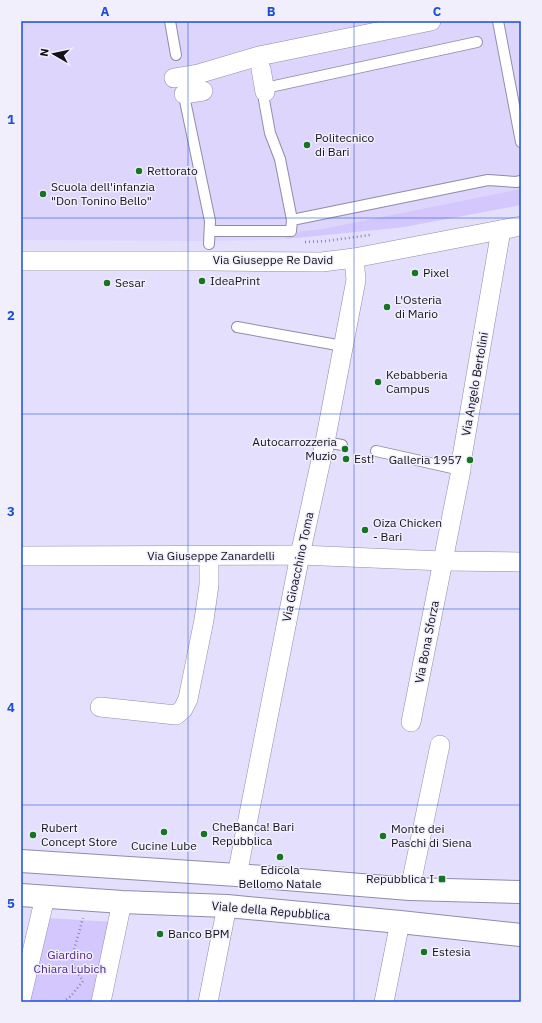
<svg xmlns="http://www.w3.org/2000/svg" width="542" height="1023" viewBox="0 0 542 1023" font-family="'IBM Plex Sans',sans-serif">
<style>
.built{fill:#ddd5fb}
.green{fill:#d3c7fe}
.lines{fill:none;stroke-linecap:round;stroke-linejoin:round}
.lane-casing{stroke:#918ba8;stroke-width:12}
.street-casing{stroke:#918ba8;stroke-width:20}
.secondary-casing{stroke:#918ba8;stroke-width:24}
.path{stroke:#8b869c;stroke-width:2.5;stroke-dasharray:1 3;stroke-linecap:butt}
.lane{stroke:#fff;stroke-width:10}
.street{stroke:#fff;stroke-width:19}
.secondary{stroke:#fff;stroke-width:22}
.grid{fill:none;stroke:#1d4ed8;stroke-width:1;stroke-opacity:0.55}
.poi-dot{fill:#167525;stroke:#f1effc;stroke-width:1.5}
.labels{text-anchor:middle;stroke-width:3;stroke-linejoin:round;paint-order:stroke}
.poi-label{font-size:12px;fill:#14111c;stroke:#f1effc;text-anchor:start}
.street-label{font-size:12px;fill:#14111c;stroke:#f1effc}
.park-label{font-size:12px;fill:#4d268d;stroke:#f1effc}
.neatline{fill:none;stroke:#1d4ed8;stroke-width:1.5}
.grid-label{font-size:13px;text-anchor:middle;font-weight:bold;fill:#1d4ed8}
</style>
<rect width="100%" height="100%" fill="#e5dffe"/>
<polygon class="built" points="21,21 521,21 521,205 404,227 273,240 204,241 21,240"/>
<g class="green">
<polygon points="521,189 521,205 404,227 286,239 286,232 305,231 323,229"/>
<polygon points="46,918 113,922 96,1002 26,1002"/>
</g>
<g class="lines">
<g class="lane-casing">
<g id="lane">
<polyline points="170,21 176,55"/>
<polyline points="498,21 521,142"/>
<polyline points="183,91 210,221 209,244"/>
<polyline points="292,220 280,159 270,133 264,100 265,92 270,87 477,42"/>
<polyline points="210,231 291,231 292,220 488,180 516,182 521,181"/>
<polyline points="237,327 343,346"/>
<polyline points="325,442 342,445"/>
<polyline points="376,451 461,470"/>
</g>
</g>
<g class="street-casing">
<g id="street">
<polyline points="261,69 265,92"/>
<polyline points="174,78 198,74 259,56 431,21"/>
<polyline points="184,94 203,91"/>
<polyline points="21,261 211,261 322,262 354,258 521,226"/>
<polyline points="21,556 300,555 443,561 521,562"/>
<polyline points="100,707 176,715 183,709 188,699 204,620 209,585 209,556"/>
<polyline points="411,722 461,470 462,457 501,230"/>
<polyline points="237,875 300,555 325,442 356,280 354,258"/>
<polyline points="410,889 440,745"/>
<polyline points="21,999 45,897"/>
<polyline points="101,1002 122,902"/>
<polyline points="208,1002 227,906"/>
<polyline points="384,1002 400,922"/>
</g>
</g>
<g class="secondary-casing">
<g id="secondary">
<polyline points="21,861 237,875 410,889 521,892"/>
<polyline points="21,895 122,902 227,906 400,922 521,935"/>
</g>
</g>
<g class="path">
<polyline points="305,242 326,241 370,235"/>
<polyline points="63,1002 71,996 83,981 74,967 72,957 83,918"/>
</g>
<use href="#lane" class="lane"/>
<use href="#street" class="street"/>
<use href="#secondary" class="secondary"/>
</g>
<path class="grid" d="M188 21V1002M354 21V1002M21 218H521M21 414H521M21 609H521M21 805H521"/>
<g class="poi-dot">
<circle cx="307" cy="145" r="4"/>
<circle cx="139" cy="171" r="4"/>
<circle cx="43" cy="194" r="4"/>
<circle cx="415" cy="273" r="4"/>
<circle cx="202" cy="281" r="4"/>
<circle cx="107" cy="283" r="4"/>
<circle cx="387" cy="307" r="4"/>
<circle cx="378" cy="382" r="4"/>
<circle cx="345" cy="449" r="4"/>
<circle cx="346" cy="459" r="4"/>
<circle cx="470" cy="460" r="4"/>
<circle cx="365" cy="530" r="4"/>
<circle cx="164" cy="832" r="4"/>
<circle cx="204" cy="834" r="4"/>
<circle cx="33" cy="835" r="4"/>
<circle cx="383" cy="836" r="4"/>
<circle cx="280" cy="857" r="4"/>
<rect x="438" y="875" width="8" height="8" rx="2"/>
<circle cx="160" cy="934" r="4"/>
<circle cx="424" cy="952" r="4"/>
</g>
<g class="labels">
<g class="poi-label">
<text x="315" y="142">Politecnico<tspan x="315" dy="14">di Bari</tspan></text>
<text x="147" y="175">Rettorato</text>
<text x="51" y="191">Scuola dell'infanzia<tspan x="51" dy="14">"Don Tonino Bello"</tspan></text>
<text x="423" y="277">Pixel</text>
<text x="210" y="285">IdeaPrint</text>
<text x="115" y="287">Sesar</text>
<text x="395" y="304">L'Osteria<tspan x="395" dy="14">di Mario</tspan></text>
<text x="386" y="379">Kebabberia<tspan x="386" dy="14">Campus</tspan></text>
<text x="337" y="446" text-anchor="end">Autocarrozzeria<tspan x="337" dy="14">Muzio</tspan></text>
<text x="354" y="463">Est!</text>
<text x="462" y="464" text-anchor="end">Galleria 1957</text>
<text x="373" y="527">Oiza Chicken<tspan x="373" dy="14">- Bari</tspan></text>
<text x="212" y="831">CheBanca! Bari<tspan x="212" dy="14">Repubblica</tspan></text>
<text x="41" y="832">Rubert<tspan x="41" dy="14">Concept Store</tspan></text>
<text x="391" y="833">Monte dei<tspan x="391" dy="14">Paschi di Siena</tspan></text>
<text x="164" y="850" text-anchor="middle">Cucine Lube</text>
<text x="280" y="874" text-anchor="middle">Edicola<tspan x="280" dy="14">Bellomo Natale</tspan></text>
<text x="434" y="883" text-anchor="end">Repubblica I</text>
<text x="168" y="938">Banco BPM</text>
<text x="432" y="956">Estesia</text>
</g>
<g class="street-label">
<text x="273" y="264">Via Giuseppe Re David</text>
<text transform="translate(475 384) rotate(-80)" y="4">Via Angelo Bertolini</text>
<text x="211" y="560">Via Giuseppe Zanardelli</text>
<text transform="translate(298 567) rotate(-78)" y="4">Via Gioacchino Toma</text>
<text transform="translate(427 642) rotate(-79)" y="4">Via Bona Sforza</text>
<text transform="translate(271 911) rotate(5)" y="4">Viale della Repubblica</text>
</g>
<g class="park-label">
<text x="70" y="959">Giardino<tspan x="70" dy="14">Chiara Lubich</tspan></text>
</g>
</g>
<rect width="542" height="1023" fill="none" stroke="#f1effc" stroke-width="44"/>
<g transform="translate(54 54) rotate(279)" stroke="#f1effc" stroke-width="3" paint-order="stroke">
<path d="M0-3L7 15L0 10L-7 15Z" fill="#14111c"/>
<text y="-6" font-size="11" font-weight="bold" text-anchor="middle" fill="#14111c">N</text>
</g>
<rect x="22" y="22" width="498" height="979" class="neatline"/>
<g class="grid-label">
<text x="105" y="16">A</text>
<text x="271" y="16">B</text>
<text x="437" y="16">C</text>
<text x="11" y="124">1</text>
<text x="11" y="320">2</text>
<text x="11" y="516">3</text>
<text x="11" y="712">4</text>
<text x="11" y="908">5</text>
</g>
</svg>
